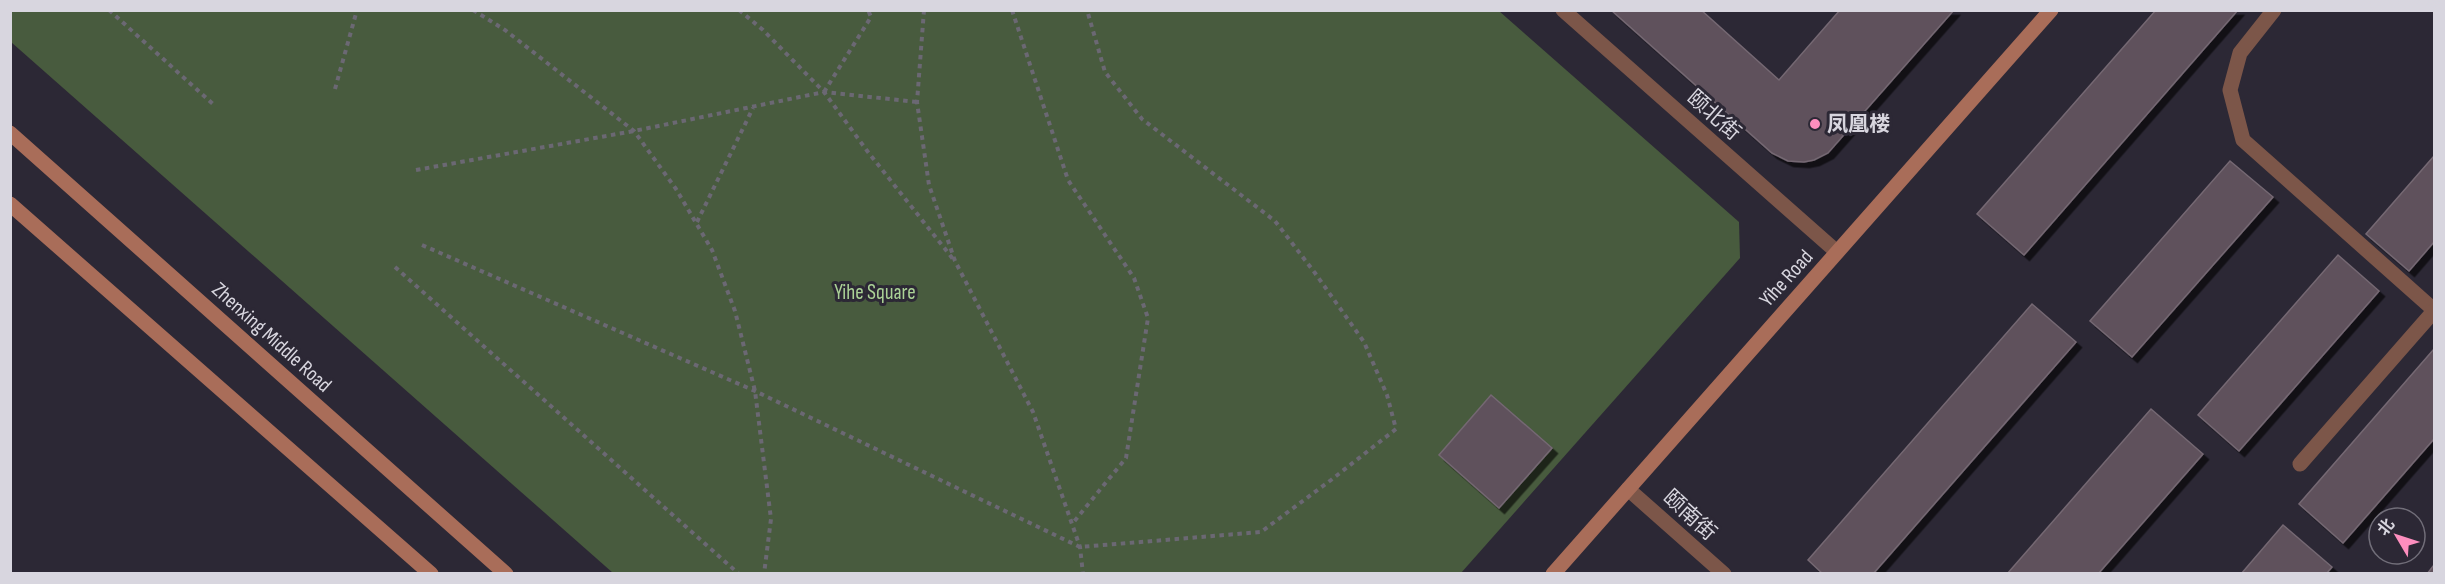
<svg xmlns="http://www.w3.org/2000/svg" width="2445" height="584" viewBox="0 0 2445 584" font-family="'Sofia Sans Condensed','Noto Sans SC',sans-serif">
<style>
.green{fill:#485b3e}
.building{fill:#5e515b;stroke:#756873;stroke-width:1.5;filter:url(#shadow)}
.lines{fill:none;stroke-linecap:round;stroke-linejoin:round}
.path{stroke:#6b6873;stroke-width:4;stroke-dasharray:4.5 4.5;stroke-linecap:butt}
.lane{stroke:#7c5649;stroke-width:15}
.street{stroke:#7c5649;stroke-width:15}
.secondary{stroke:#a96d59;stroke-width:15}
.poi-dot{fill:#fd8ebe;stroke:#2c2835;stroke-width:2}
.labels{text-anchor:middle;stroke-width:6;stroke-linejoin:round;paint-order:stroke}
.street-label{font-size:21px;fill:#d8d6df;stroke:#2c2835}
.poi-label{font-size:21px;font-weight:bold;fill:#d8d6df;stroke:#2c2835;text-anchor:start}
.park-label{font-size:21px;fill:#abd296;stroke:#2c2835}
</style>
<defs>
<filter id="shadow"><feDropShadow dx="5.5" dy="5.5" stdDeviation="0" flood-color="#0009"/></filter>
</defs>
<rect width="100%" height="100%" fill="#2c2835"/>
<polygon class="green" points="11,10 1499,11 1739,222 1740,258 1461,573 613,573 11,42"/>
<g class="building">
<polygon points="1611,10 1701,10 1779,80 1840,10 1954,10 1828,153 1814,160 1804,162 1788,161 1772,153"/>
<polygon points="2156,10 2238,10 2024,255 1977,214"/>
<polygon points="2434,156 2434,242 2409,271 2366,234"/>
<polygon points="2230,161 2273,197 2132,357 2090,321"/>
<polygon points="2338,255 2379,291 2239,451 2198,415"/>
<polygon points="2032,304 2076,342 1873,574 1823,574 1808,560"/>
<polygon points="2434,349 2434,439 2343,543 2299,504"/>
<polygon points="1491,395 1552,448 1499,508 1439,455"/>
<polygon points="2151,409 2203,454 2098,574 2007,574"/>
<polygon points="2283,525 2332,567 2326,574 2241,574"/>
<polygon points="2434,565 2434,574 2427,574"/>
</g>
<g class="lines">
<g class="path">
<polyline points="109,10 214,105"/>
<polyline points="473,10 505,30 634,131 676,189 712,250 735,311 755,391 771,519 764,574"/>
<polyline points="739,10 763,30 824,92 868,152 953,259"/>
<polyline points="924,10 917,102 929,185 955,261 1033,412 1080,547 1083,574"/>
<polyline points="1012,10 1068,180 1134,278 1148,318 1126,458 1072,524"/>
<polyline points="335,89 357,10"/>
<polyline points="824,92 871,17 868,10"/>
<polyline points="416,170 634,131 824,92 917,102"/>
<polyline points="697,222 753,108"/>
<polyline points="422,245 755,391 1080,547 1261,532 1331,480 1396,429 1387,395 1364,342 1315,273 1275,221 1142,119 1105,72 1087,10"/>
<polyline points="395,267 739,574"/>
</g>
<polyline class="lane" points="2274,10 2240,53 2230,90 2243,140 2434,310"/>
<g class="street">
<polyline points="1563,10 1837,252"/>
<polyline points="2300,464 2434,311"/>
<polyline points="1628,489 1724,574"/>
</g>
<g class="secondary">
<polyline points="10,133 506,574"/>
<polyline points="10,204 431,574"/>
<polyline points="1553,574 2051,10"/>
</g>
</g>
<circle class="poi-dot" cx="1815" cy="124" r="6"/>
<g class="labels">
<g class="street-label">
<text transform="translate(1714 115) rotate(41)" y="7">颐北街</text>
<text transform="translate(1786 278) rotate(-48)" y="7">Yihe Road</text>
<text transform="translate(272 337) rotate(42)" y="7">Zhenxing Middle Road</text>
<text transform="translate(1690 515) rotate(42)" y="7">颐南街</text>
</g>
<g class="poi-label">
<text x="1827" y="131">凤凰楼</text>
</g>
<g class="park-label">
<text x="875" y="299">Yihe Square</text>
</g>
</g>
<rect width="2445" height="584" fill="none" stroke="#d8d6df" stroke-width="24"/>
<g transform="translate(2397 536) rotate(309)"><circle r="28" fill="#2c2835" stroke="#716e79" stroke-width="1.5"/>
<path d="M0-4.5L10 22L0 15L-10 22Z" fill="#fd8ebe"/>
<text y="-9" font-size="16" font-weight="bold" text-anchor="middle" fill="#d8d6df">北</text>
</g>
</svg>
